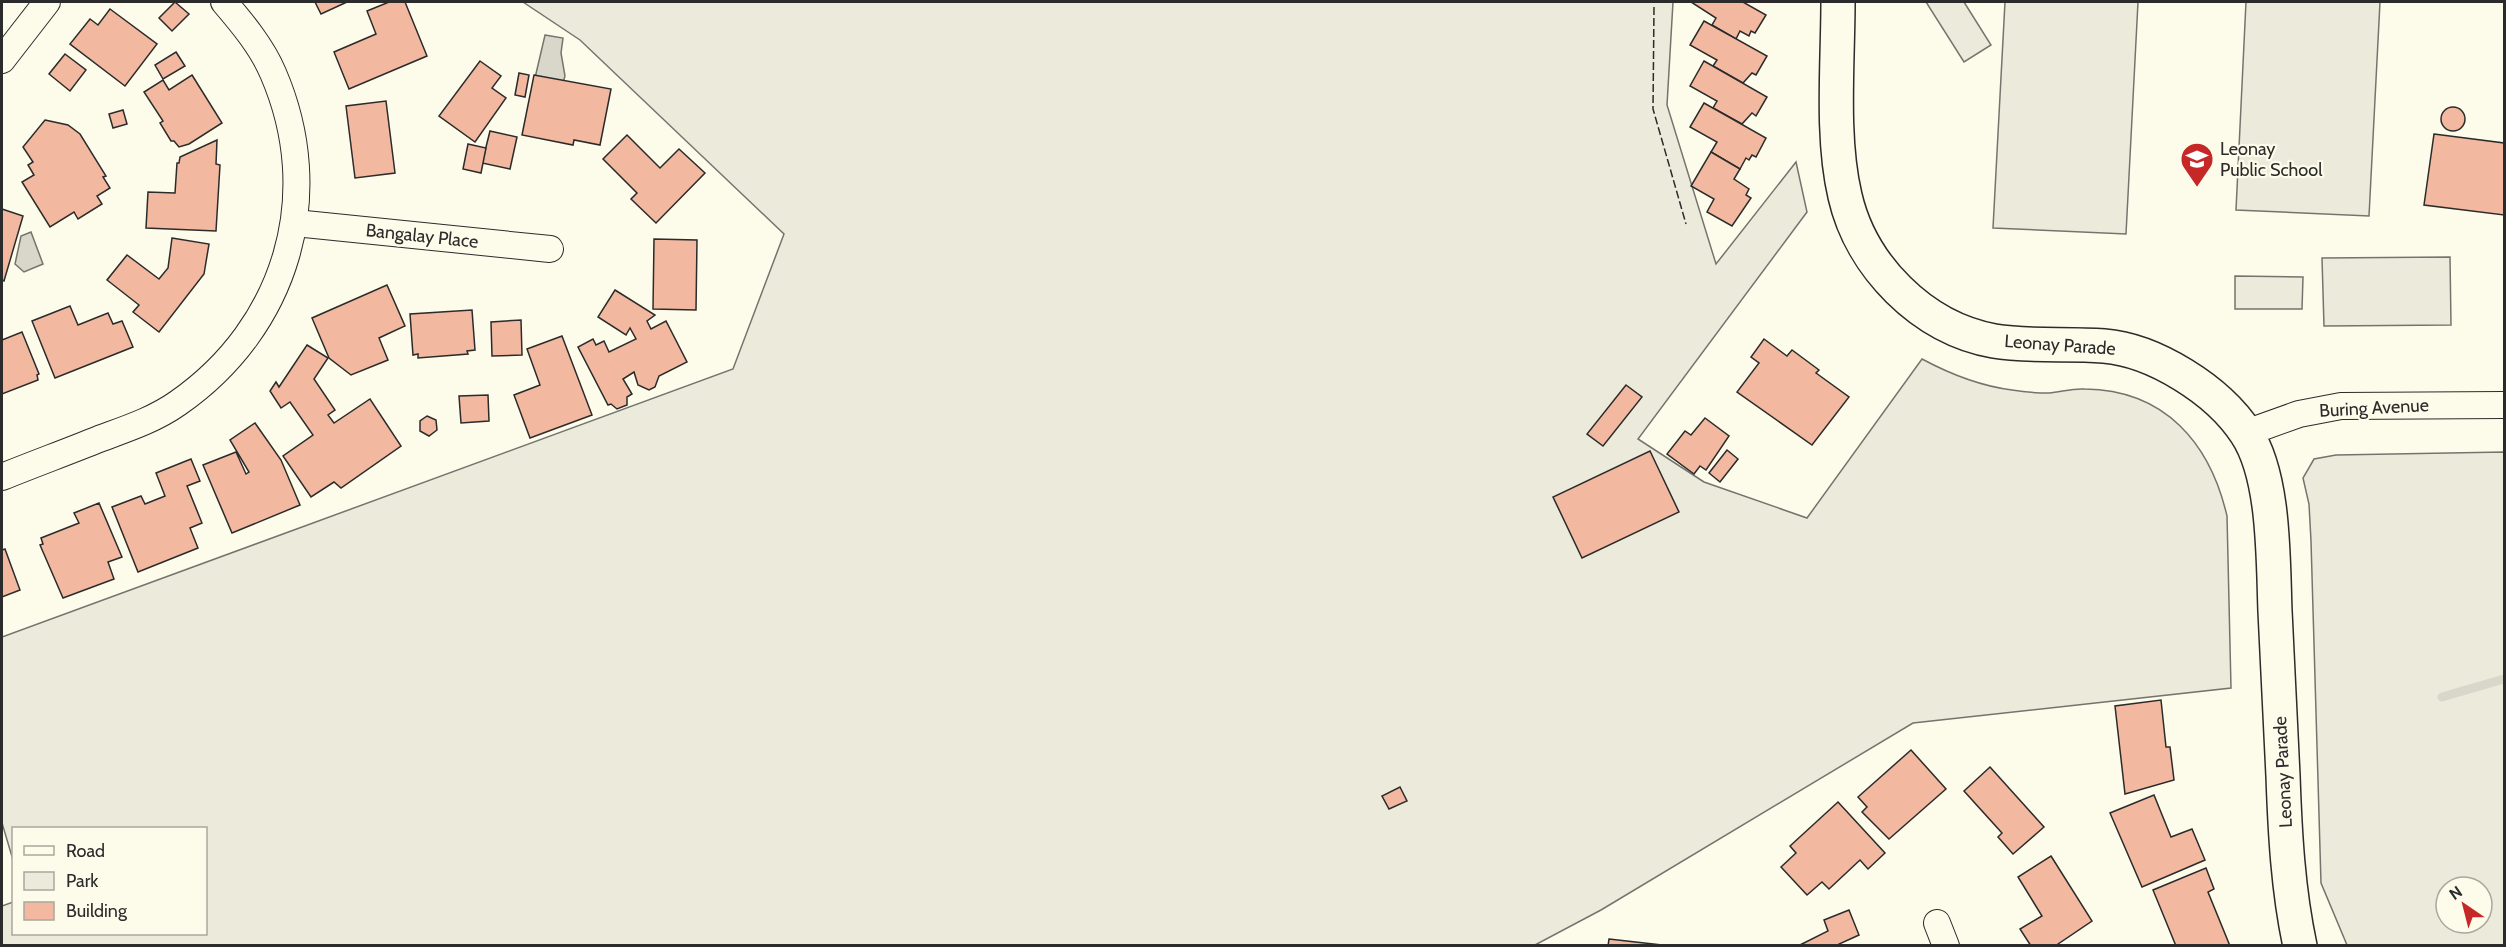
<svg xmlns="http://www.w3.org/2000/svg" width="2506" height="947" viewBox="0 0 2506 947" font-family="Cabin,sans-serif">
<style>
.green{fill:#ecebdb;stroke:#74746e;stroke-width:1.5;fill-rule:evenodd}
.water{fill:#d8d7c9;stroke:#74746e;stroke-width:1.5}
.lines{fill:none;stroke-linecap:round;stroke-linejoin:round}
.stream{stroke:#d8d7c9;stroke-width:9}
.building{fill:#f2b8a0;stroke:#2b2b2b;stroke-width:1.5}
.minor-casing{stroke:#2b2b2b;stroke-width:28}
.tertiary-casing{stroke:#2b2b2b;stroke-width:36}
.minor{stroke:#fdfbea;stroke-width:26}
.tertiary{stroke:#fdfbea;stroke-width:33}
.fence{stroke:#2b2b2b;stroke-width:1.5;stroke-dasharray:8 3;stroke-linecap:butt}
.labels{text-anchor:middle;stroke-width:4.5;stroke-linejoin:round;paint-order:stroke}
.poi-label{font-size:18px;fill:#2b2b2b;stroke:#fdfbea;text-anchor:start}
.street-label{font-size:18px;fill:#2b2b2b;stroke:#fdfbea}
</style>
<rect width="100%" height="100%" fill="#fdfbea"/>
<g class="green">
<path d="M523 2H1673L1667 105 1716 264 1796 162 1807 212 1638 439 1704 482 1807 518 1922 359C1950 374 1980 386 2012 390 2024 392 2037 393 2049 393 2061 392 2073 388 2085 389 2165 390 2210 443 2227 516L2231 688 1913 723 1601 910 1535 945 2 946V906L13 902 14 934H206V828H14L13 860 2 823V637L733 369 784 234 580 40Z"/>
<polygon points="1926,2 1964,2 1991,45 1964,62"/>
<polygon points="2005,2 2138,2 2126,234 1993,228"/>
<polygon points="2246,2 2380,2 2369,216 2236,210"/>
<polygon points="2450,257 2451,325 2324,326 2322,258"/>
<polygon points="2235,276 2303,277 2302,309 2235,309"/>
<path d="M2504 452V945H2347L2321 883 2311 541 2309 504 2303 478 2314 459 2336 455ZM2446 887H2482V923H2446Z"/>
</g>
<g class="water">
<polygon points="545,35 563,38 561,53 565,76 563,83 535,78"/>
<polygon points="31,232 43,264 24,272 15,264 21,236"/>
</g>
<g class="lines">
<polyline class="stream" points="2442,697 2504,679"/>
</g>
<g class="building">
<polygon points="175,2 189,14 172,31 159,18"/>
<polygon points="315,2 347,2 321,14"/>
<polygon points="389,2 405,2 427,56 349,89 334,52 376,34 367,11"/>
<polygon points="1691,2 1743,2 1766,15 1755,33 1751,31 1749,36 1740,31 1736,39 1712,25 1716,18"/>
<polygon points="110,9 157,44 125,86 70,44 90,19 98,25"/>
<polygon points="1704,21 1767,56 1756,75 1752,73 1743,83 1713,66 1717,60 1690,45"/>
<polygon points="176,52 185,66 163,79 155,65"/>
<polygon points="65,54 86,70 70,91 49,74"/>
<polygon points="480,61 501,76 492,88 506,98 475,142 439,116"/>
<polygon points="1704,61 1767,97 1756,116 1752,113 1742,124 1713,108 1717,101 1690,86"/>
<polygon points="519,73 529,75 525,97 515,95"/>
<polygon points="192,75 222,123 189,144 179,147 174,141 171,141 160,123 163,121 144,92 163,80 169,90"/>
<polygon points="534,75 611,89 600,145 574,140 573,145 522,135"/>
<polygon points="386,101 395,173 355,178 346,106"/>
<polygon points="1704,103 1766,138 1756,157 1752,155 1749,160 1746,158 1740,169 1711,152 1717,142 1690,127"/>
<circle cx="2453" cy="119" r="12"/>
<polygon points="123,110 127,124 113,128 109,114"/>
<polygon points="45,120 68,125 80,134 106,176 103,177 110,188 97,196 102,204 78,219 74,212 50,227 22,182 34,175 28,165 33,162 23,147"/>
<polygon points="490,131 517,137 510,169 482,163"/>
<polygon points="2434,134 2504,143 2504,215 2424,205"/>
<polygon points="627,135 660,168 679,149 705,173 656,223 631,199 637,193 603,159"/>
<polygon points="217,140 216,164 220,165 216,231 146,228 148,192 175,193 177,163 179,163 180,157"/>
<polygon points="468,144 486,148 481,173 463,169"/>
<polygon points="1711,152 1740,169 1734,179 1749,189 1746,195 1751,198 1732,226 1707,212 1714,199 1691,186"/>
<polygon points="2,209 23,216 4,281 2,280"/>
<polygon points="172,238 209,244 204,274 159,332 133,312 139,305 107,280 127,255 159,279 168,268"/>
<polygon points="654,239 697,240 696,310 653,309"/>
<polygon points="387,285 405,326 379,338 388,360 351,375 329,358 312,318"/>
<polygon points="615,290 655,315 647,321 651,329 666,321 687,362 659,376 655,387 649,390 638,385 634,372 623,379 632,394 627,397 627,405 617,409 611,404 608,405 578,347 593,339 596,345 604,341 609,352 636,339 630,328 626,335 598,317"/>
<polygon points="70,306 78,325 108,313 113,324 122,321 133,347 55,378 32,321"/>
<polygon points="472,310 475,350 467,351 468,354 418,358 418,354 413,355 410,314"/>
<polygon points="521,320 522,355 492,356 491,322"/>
<polygon points="22,332 39,374 37,375 38,380 2,394 2,340"/>
<polygon points="562,336 592,415 530,438 514,395 540,385 527,349"/>
<polygon points="1764,339 1787,356 1792,350 1819,370 1816,373 1849,397 1812,445 1737,392 1759,363 1751,357"/>
<polygon points="307,345 328,358 314,379 335,410 328,415 334,423 370,399 401,446 341,488 334,482 311,497 283,456 313,435 290,402 281,408 270,391 276,382 279,387"/>
<polygon points="1626,385 1642,397 1603,446 1587,434"/>
<polygon points="488,395 489,421 461,423 459,396"/>
<polygon points="427,416 436,420 437,430 429,436 420,431 420,421"/>
<polygon points="1705,418 1729,436 1706,470 1700,466 1694,474 1667,454 1685,431 1691,435"/>
<polygon points="255,423 281,460 300,505 232,533 203,465 236,452 246,474 249,472 230,440"/>
<polygon points="1727,450 1738,459 1720,482 1709,473"/>
<polygon points="1650,451 1679,512 1582,558 1553,497"/>
<polygon points="191,459 200,481 187,486 202,523 190,528 198,548 138,572 112,507 141,496 145,504 165,496 156,473"/>
<polygon points="99,503 122,557 108,562 114,579 63,598 40,545 43,544 41,538 79,523 74,513"/>
<polygon points="5,549 20,590 2,597 2,550"/>
<polygon points="2161,700 2166,747 2170,747 2174,780 2125,794 2115,706"/>
<polygon points="1911,750 1946,789 1889,839 1862,812 1867,807 1858,797"/>
<polygon points="1990,767 2044,827 2013,854 1998,837 2002,833 1964,791"/>
<polygon points="1400,787 1407,801 1389,809 1382,796"/>
<polygon points="2154,795 2171,837 2192,829 2205,860 2142,887 2110,813"/>
<polygon points="1838,802 1885,853 1868,869 1860,860 1829,889 1822,882 1807,895 1781,867 1796,853 1790,846"/>
<polygon points="2051,856 2092,921 2055,946 2031,946 2020,929 2042,916 2018,877"/>
<polygon points="2206,868 2214,889 2208,892 2230,946 2176,946 2153,890"/>
<polygon points="1849,910 1859,935 1839,944 1840,946 1798,946 1828,931 1824,920"/>
<polygon points="1609,939 1671,946 1608,946"/>
</g>
<g class="lines">
<g class="minor-casing">
<g id="minor">
<polyline points="2,60 47,2"/>
<polyline points="295,223 550,249"/>
<polyline points="2246,433 2299,414 2341,406 2504,405"/>
<path d="M2 477C34 464 67 452 99 439 126 429 154 420 178 403 287 327 326 195 273 73 262 47 242 23 224 2"/>
<polyline points="1937,923 1946,946"/>
</g>
</g>
<g class="tertiary-casing">
<path id="tertiary" d="M1838 2C1838 63 1831 137 1845 196 1861 266 1922 328 1994 341 2030 347 2067 343 2104 346 2154 350 2218 390 2246 433 2275 476 2273 560 2275 611 2278 666 2280 721 2283 776 2285 833 2288 890 2300 946"/>
</g>
<use href="#minor" class="minor"/>
<use href="#tertiary" class="tertiary"/>
<polyline class="fence" points="1654,7 1653,109 1686,224"/>
</g>
<defs>
<g id="school-pin" transform="scale(1.725)"><path d="M0 17L-7.5 6A9.5 9.5 0 1 1 7.5 6Z" fill="#c62828" stroke="#fdfbea"/><path d="M0-5L7-2L0 1L-7-2ZM-4 1L0 2.5L4 1V4Q0 6-4 4Z" fill="#fff"/></g>
</defs>
<g fill-rule="evenodd">
<use href="#school-pin" x="2197" y="159"/>
</g>
<g class="labels">
<g class="poi-label">
<text x="2220" y="155">Leonay<tspan x="2220" dy="21">Public School</tspan></text>
</g>
<g class="street-label">
<text transform="translate(422 236) rotate(6)" y="6">Bangalay Place</text>
<text transform="translate(2060 345) rotate(4)" y="6">Leonay Parade</text>
<text transform="translate(2374 408) rotate(-3)" y="6">Buring Avenue</text>
<text transform="translate(2283 772) rotate(-93)" y="6">Leonay Parade</text>
</g>
</g>
<rect width="2506" height="947" fill="none" stroke="#2b2b2b" stroke-width="6"/>
<rect x="12" y="827" width="195" height="108" fill="#fdfbea" stroke="#a9a89e" stroke-width="1.5"/>
<rect x="24" y="846" width="30" height="9" fill="#fdfbea" stroke="#a9a89e" stroke-width="1.5"/>
<text x="66" y="857" font-size="18" fill="#2b2b2b">Road</text>
<rect x="24" y="872" width="30" height="18" fill="#ecebdb" stroke="#a9a89e" stroke-width="1.5"/>
<text x="66" y="887" font-size="18" fill="#2b2b2b">Park</text>
<rect x="24" y="902" width="30" height="18" fill="#f2b8a0" stroke="#a9a89e" stroke-width="1.5"/>
<text x="66" y="917" font-size="18" fill="#2b2b2b">Building</text>
<g transform="translate(2464 905) rotate(325)"><circle r="28" fill="#fdfbea" stroke="#a9a89e" stroke-width="1.5"/>
<path d="M0-4.5L10 22L0 15L-10 22Z" fill="#c62828"/>
<text y="-9" font-size="16" font-weight="bold" text-anchor="middle" fill="#2b2b2b">N</text>
</g>
</svg>
